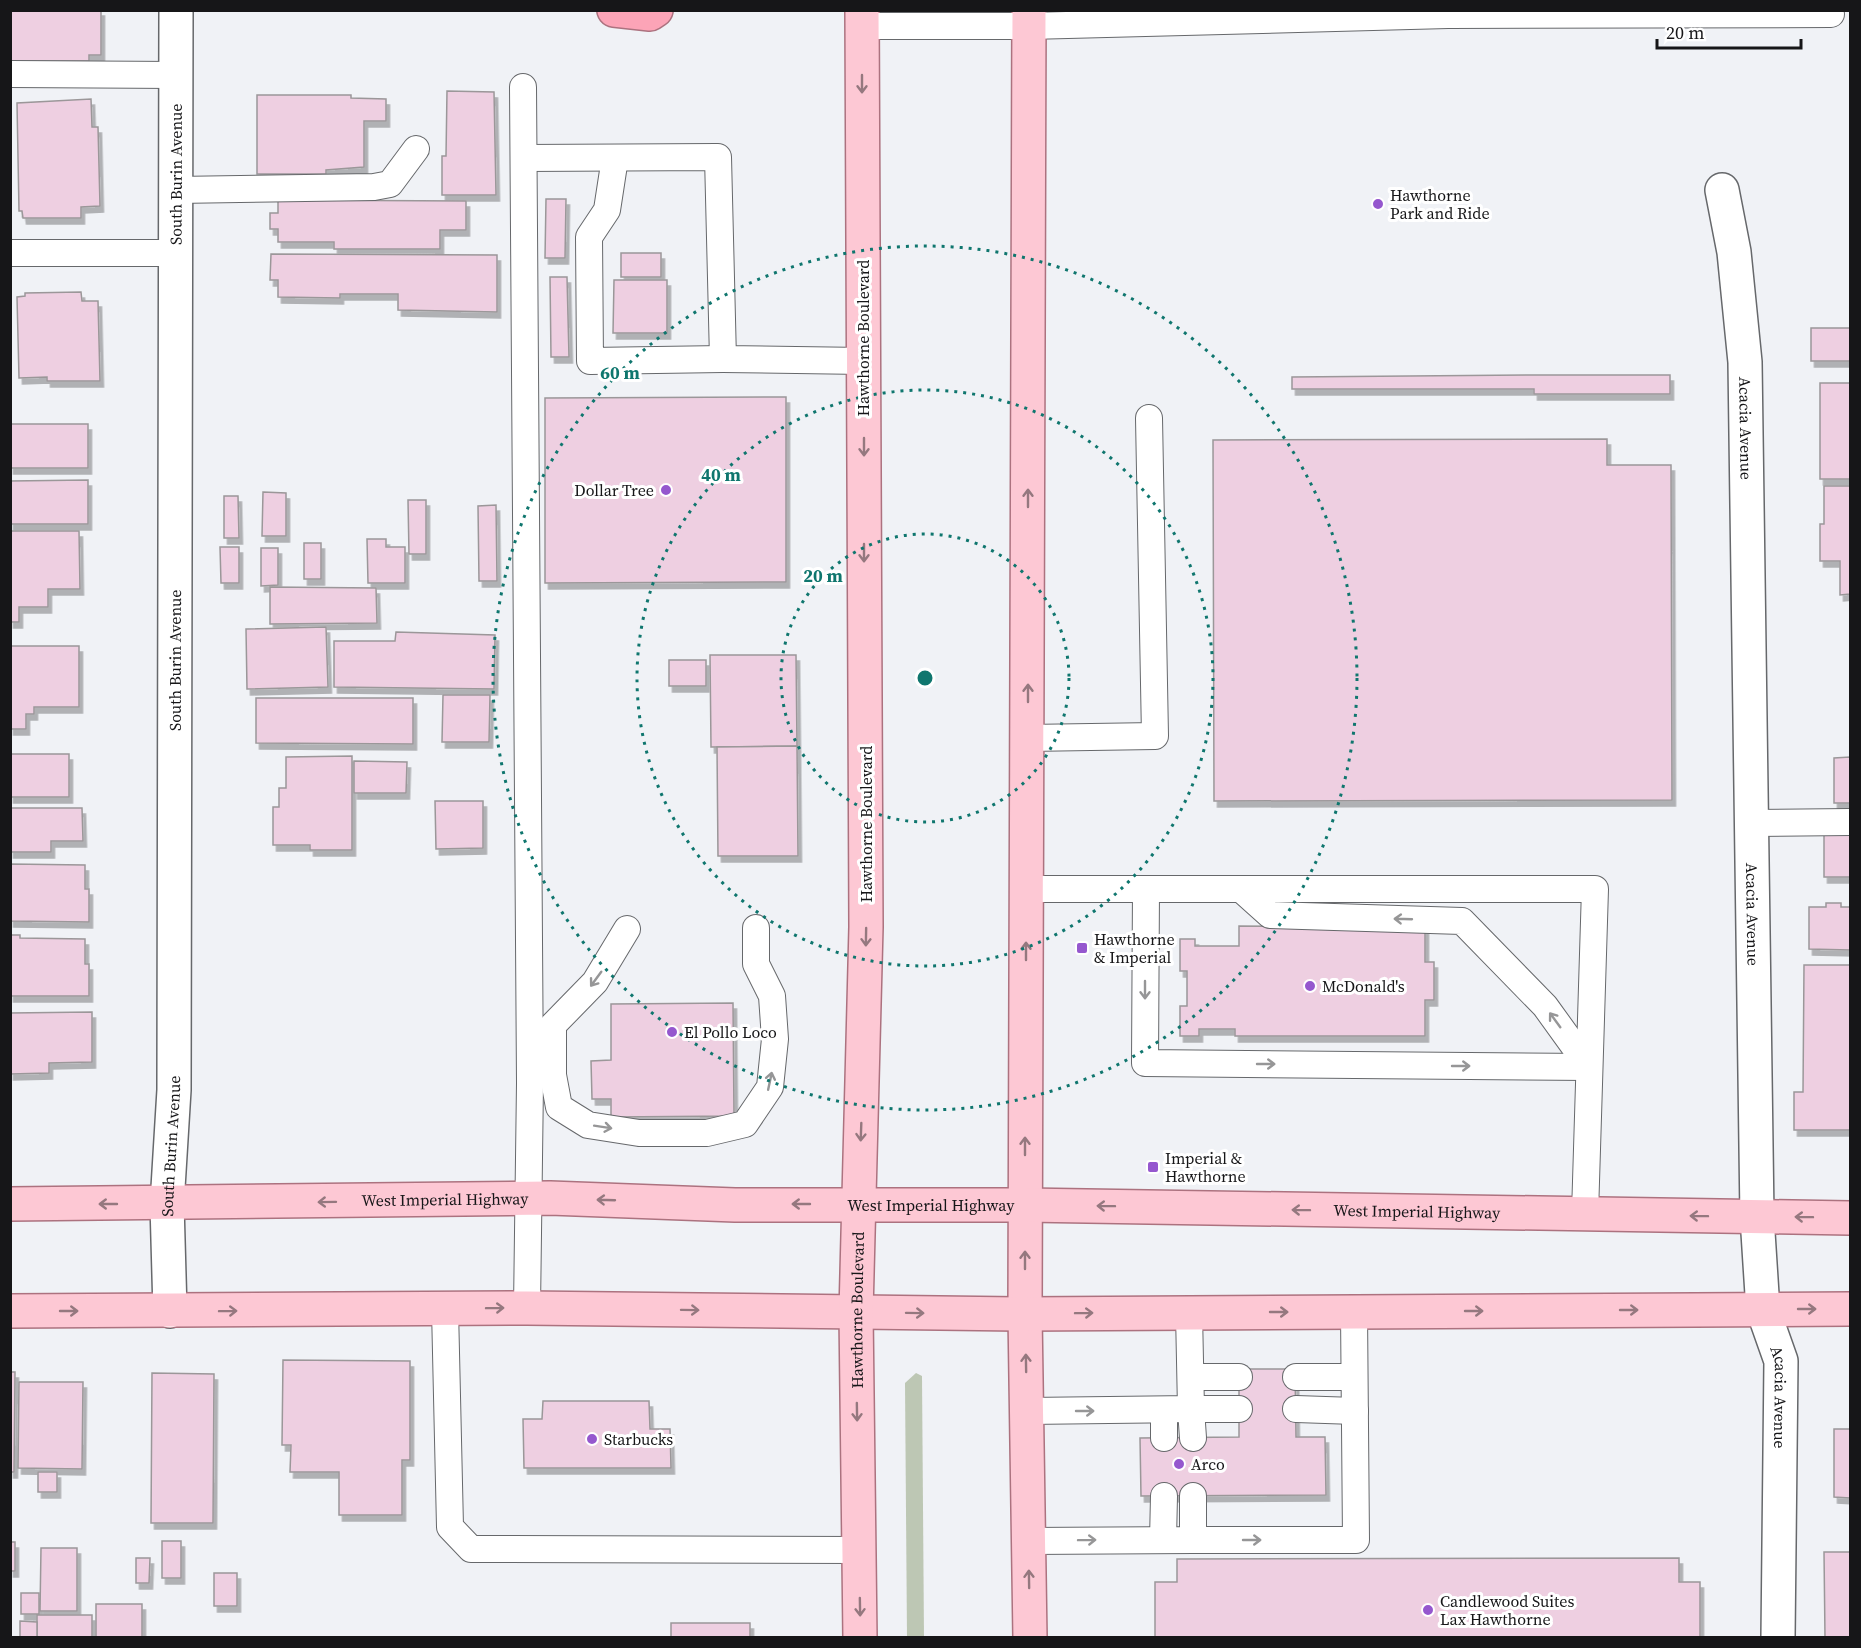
<svg xmlns="http://www.w3.org/2000/svg" width="1861" height="1648" viewBox="0 0 1861 1648" font-family="'Source Serif 4',serif">
<style>
.green{fill:#bdc7b4}
.building{fill:#eecfe1;stroke:#9b9799;stroke-width:1.5;filter:url(#shadow)}
.lines{fill:none;stroke-linecap:round;stroke-linejoin:round}
.lane-casing{stroke:#66686b;stroke-width:28}
.street-casing{stroke:#66686b;stroke-width:36}
.primary-casing{stroke:#ac727f;stroke-width:36}
.highway-casing{stroke:#ac727f;stroke-width:36}
.lane{stroke:#fff;stroke-width:26}
.street{stroke:#fff;stroke-width:33}
.primary{stroke:#fdc8d4;stroke-width:33}
.highway{stroke:#fca4b7;stroke-width:33}
.oneway{stroke:#95787f}
.oneway2{stroke:#969697}
.ring{fill:none;stroke:#0f766e;stroke-width:3;stroke-dasharray:3 6}
.poi-dot{fill:#9557ce;stroke:#fff;stroke-width:2}
.labels{text-anchor:middle;stroke-width:6;stroke-linejoin:round;paint-order:stroke}
.street-label{font-size:16px;fill:#161618;stroke:#fff}
.poi-label{font-size:16px;fill:#161618;stroke:#fff;text-anchor:start}
.centre{fill:#0f766e;stroke:#fff;stroke-width:3}
.ring-label{font-size:18px;text-anchor:middle;font-weight:bold;fill:#0f766e;stroke:#fff;stroke-width:6;stroke-linejoin:round;paint-order:stroke}
</style>
<defs>
<filter id="shadow"><feDropShadow dx="3.5" dy="6" stdDeviation="0" flood-color="#0004"/></filter>
</defs>
<rect width="100%" height="100%" fill="#f0f2f6"/>
<polygon class="green" points="916,1373 922,1376 924,1637 907,1638 905,1383"/>
<g class="building">
<polygon points="10,10 101,10 101,55 89,55 89,61 10,61"/>
<polygon points="447,91 494,92 496,195 442,195 442,156 446,156"/>
<polygon points="257,95 351,95 351,98 386,99 386,121 364,121 364,167 326,170 326,174 257,174"/>
<polygon points="91,99 92,127 98,127 100,206 81,207 81,218 23,218 22,211 19,211 17,103"/>
<polygon points="546,199 566,199 565,258 545,258"/>
<polygon points="278,200 466,201 466,230 440,230 440,249 334,249 334,242 278,242 278,229 270,229 270,213 278,213"/>
<rect x="621" y="253" width="40" height="24"/>
<polygon points="271,254 497,255 497,312 398,310 398,294 340,294 340,298 278,297 278,280 270,280"/>
<polygon points="550,277 567,277 569,357 551,357"/>
<polygon points="614,280 667,280 667,333 613,333"/>
<polygon points="81,292 82,301 98,301 100,381 47,381 47,377 19,378 17,297 25,296 25,293"/>
<rect x="1811" y="328" width="39" height="33"/>
<polygon points="1534,375 1670,375 1670,394 1534,394 1534,389 1292,389 1292,377"/>
<rect x="1820" y="383" width="30" height="96"/>
<polygon points="786,397 786,582 545,583 545,398"/>
<rect x="10" y="424" width="78" height="44"/>
<polygon points="1607,439 1607,465 1671,465 1672,800 1214,801 1213,440"/>
<polygon points="88,480 88,524 10,524 10,481"/>
<polygon points="1824,486 1850,486 1850,594 1840,595 1840,561 1820,561 1820,524 1824,524"/>
<polygon points="263,492 286,493 286,536 262,536"/>
<polygon points="224,496 238,496 239,538 224,538"/>
<polygon points="408,500 426,500 426,554 409,554"/>
<polygon points="496,505 497,581 479,581 478,506"/>
<polygon points="10,531 79,531 80,589 48,589 48,607 19,607 19,622 10,622"/>
<polygon points="367,539 386,539 386,547 405,547 405,583 368,583"/>
<rect x="304" y="543" width="17" height="36"/>
<polygon points="220,547 239,547 239,583 221,583"/>
<polygon points="261,548 278,548 278,585 261,586"/>
<polygon points="270,587 376,588 377,623 270,624"/>
<polygon points="326,627 328,687 247,689 246,629"/>
<polygon points="396,632 495,635 494,689 334,687 334,641 395,641"/>
<polygon points="10,646 79,646 79,707 34,707 34,714 26,714 26,729 10,729"/>
<polygon points="710,655 796,655 797,746 711,747"/>
<rect x="669" y="660" width="37" height="26"/>
<polygon points="443,695 490,695 489,742 442,742"/>
<polygon points="256,698 413,698 413,744 256,743"/>
<polygon points="797,746 798,856 718,856 717,747"/>
<rect x="10" y="754" width="59" height="43"/>
<polygon points="352,756 352,850 310,850 310,845 273,845 273,807 279,807 279,788 286,788 286,757"/>
<polygon points="1850,757 1850,803 1834,803 1834,758"/>
<polygon points="354,761 407,762 406,793 354,793"/>
<polygon points="435,801 483,801 483,848 436,849"/>
<polygon points="10,808 82,808 83,841 51,841 51,852 10,852"/>
<polygon points="1824,829 1850,834 1850,877 1824,877"/>
<polygon points="10,864 85,865 85,889 89,889 89,922 10,921"/>
<polygon points="1826,903 1841,903 1841,907 1850,907 1850,950 1809,949 1809,907 1826,907"/>
<polygon points="1239,926 1425,927 1425,962 1434,962 1434,1000 1425,1000 1425,1036 1235,1036 1235,1029 1199,1029 1199,1036 1180,1036 1180,1006 1187,1006 1187,971 1180,971 1180,939 1195,939 1195,946 1239,946"/>
<polygon points="10,935 20,935 20,938 85,939 85,964 89,964 89,996 10,996"/>
<polygon points="1804,965 1850,965 1850,1130 1794,1130 1794,1092 1803,1092"/>
<polygon points="733,1003 734,1116 611,1117 611,1099 592,1099 591,1061 611,1060 611,1004"/>
<polygon points="92,1012 92,1062 49,1063 49,1073 10,1074 10,1013"/>
<polygon points="283,1360 410,1361 410,1460 402,1460 402,1515 339,1515 339,1472 290,1472 291,1445 282,1445"/>
<polygon points="1239,1369 1295,1369 1296,1437 1325,1437 1326,1495 1141,1496 1140,1438 1239,1437"/>
<polygon points="10,1372 15,1372 14,1472 10,1472"/>
<polygon points="152,1373 214,1374 213,1523 151,1523"/>
<polygon points="19,1382 83,1382 82,1469 18,1468"/>
<polygon points="543,1401 649,1401 650,1429 670,1429 671,1468 524,1468 523,1419 542,1419"/>
<polygon points="1834,1429 1850,1429 1850,1498 1834,1497"/>
<rect x="38" y="1472" width="19" height="20"/>
<rect x="162" y="1541" width="19" height="37"/>
<rect x="10" y="1542" width="5" height="29"/>
<polygon points="41,1548 77,1548 77,1611 40,1611"/>
<polygon points="1824,1552 1850,1552 1850,1638 1825,1638"/>
<polygon points="136,1558 150,1558 149,1583 136,1583"/>
<polygon points="1679,1558 1679,1582 1700,1582 1700,1638 1155,1638 1155,1582 1177,1582 1177,1559"/>
<rect x="214" y="1573" width="23" height="33"/>
<rect x="21" y="1593" width="18" height="21"/>
<rect x="96" y="1604" width="46" height="34"/>
<rect x="37" y="1615" width="55" height="23"/>
<polygon points="20,1621 37,1622 37,1638 20,1637"/>
<rect x="671" y="1623" width="79" height="15"/>
</g>
<g class="lines">
<g class="lane-casing">
<g id="lane">
<polyline points="862,26 1029,26 1448,15 1831,14"/>
<polyline points="10,74 177,75"/>
<polyline points="523,87 530,1083 527,1308"/>
<polyline points="524,158 718,157 723,359 864,361"/>
<polyline points="615,158 607,210 589,237 590,361 723,359"/>
<polyline points="176,190 374,187 390,184 416,149"/>
<polyline points="10,253 176,253"/>
<polyline points="1027,738 1155,736 1149,418"/>
<polyline points="1751,823 1850,822"/>
<polyline points="1026,889 1595,889 1585,1214"/>
<polyline points="1146,889 1145,1063 1589,1067"/>
<polyline points="1241,889 1270,915 1462,921 1545,1006 1589,1067"/>
<polyline points="627,929 595,982 553,1025 553,1075 559,1107 588,1125 639,1133 707,1133 745,1124 770,1087 775,1039 772,996 756,964 756,928"/>
<polyline points="445,1309 450,1527 471,1549 859,1550"/>
<polyline points="1192,1377 1239,1377"/>
<polyline points="1296,1377 1353,1377"/>
<polyline points="1296,1409 1355,1411"/>
<polyline points="1164,1410 1164,1438"/>
<polyline points="1027,1411 1191,1409 1189,1313"/>
<polyline points="1193,1438 1191,1409 1239,1409"/>
<polyline points="1163,1540 1164,1496"/>
<polyline points="1193,1540 1356,1540 1354,1312"/>
<polyline points="1028,1541 1193,1540 1193,1496"/>
</g>
</g>
<g class="street-casing">
<g id="street">
<path id="s1" d="M1722 190 1734 252 1745 362 1757 1217 1763 1310 1781 1361 1778 1638"/>
<path id="s2" d="M170 1311 167 1204 174 1090 176 10"/>
</g>
</g>
<g class="primary-casing">
<g id="primary">
<polyline points="1029,10 1025,1314 1030,1638"/>
<path id="s3" d="M10 1204 550 1198 735 1205H1025L1850 1218"/>
<polyline points="10,1311 527,1308 1025,1314 1850,1309"/>
<path id="s4" d="M860 1638 856 1312 866 927 862 10"/>
</g>
</g>
<g class="highway-casing">
<polyline id="highway" points="614,10 650,14 656,10"/>
</g>
<use href="#lane" class="lane"/>
<use href="#street" class="street"/>
<use href="#primary" class="primary"/>
<use href="#highway" class="highway"/>
</g>
<defs><path id="oneway-shaft" d="M-6 0H5M1.5-3L5.5 0L1.5 3" fill="none" stroke-width="1.6" stroke-linecap="round" stroke-linejoin="round" transform="scale(1.5)"/></defs>
<g class="oneway">
<use href="#oneway-shaft" transform="translate(862 84) rotate(90)"/>
<use href="#oneway-shaft" transform="translate(864 447) rotate(90)"/>
<use href="#oneway-shaft" transform="translate(1028 498) rotate(-90)"/>
<use href="#oneway-shaft" transform="translate(864 553) rotate(90)"/>
<use href="#oneway-shaft" transform="translate(1028 693) rotate(-90)"/>
<use href="#oneway-shaft" transform="translate(866 937) rotate(91)"/>
<use href="#oneway-shaft" transform="translate(1026 951) rotate(-90)"/>
<use href="#oneway-shaft" transform="translate(861 1132) rotate(92)"/>
<use href="#oneway-shaft" transform="translate(1025 1146) rotate(-90)"/>
<use href="#oneway-shaft" transform="translate(606 1200) rotate(-178)"/>
<use href="#oneway-shaft" transform="translate(327 1202) rotate(179)"/>
<use href="#oneway-shaft" transform="translate(108 1204) rotate(180)"/>
<use href="#oneway-shaft" transform="translate(801 1204) rotate(180)"/>
<use href="#oneway-shaft" transform="translate(1106 1206) rotate(-179)"/>
<use href="#oneway-shaft" transform="translate(1301 1210) rotate(-179)"/>
<use href="#oneway-shaft" transform="translate(1699 1216) rotate(-179)"/>
<use href="#oneway-shaft" transform="translate(1804 1217) rotate(-179)"/>
<use href="#oneway-shaft" transform="translate(1025 1260) rotate(-90)"/>
<use href="#oneway-shaft" transform="translate(495 1308) rotate(-1)"/>
<use href="#oneway-shaft" transform="translate(1807 1309)"/>
<use href="#oneway-shaft" transform="translate(690 1310) rotate(1)"/>
<use href="#oneway-shaft" transform="translate(1629 1310)"/>
<use href="#oneway-shaft" transform="translate(69 1311)"/>
<use href="#oneway-shaft" transform="translate(228 1311) rotate(-1)"/>
<use href="#oneway-shaft" transform="translate(1474 1311)"/>
<use href="#oneway-shaft" transform="translate(1279 1312)"/>
<use href="#oneway-shaft" transform="translate(915 1313) rotate(1)"/>
<use href="#oneway-shaft" transform="translate(1084 1313) rotate(-1)"/>
<use href="#oneway-shaft" transform="translate(1026 1363) rotate(-91)"/>
<use href="#oneway-shaft" transform="translate(857 1412) rotate(89)"/>
<use href="#oneway-shaft" transform="translate(1029 1579) rotate(-91)"/>
<use href="#oneway-shaft" transform="translate(860 1607) rotate(89)"/>
</g>
<g class="oneway2">
<use href="#oneway-shaft" transform="translate(1403 919) rotate(-178)"/>
<use href="#oneway-shaft" transform="translate(596 979) rotate(126)"/>
<use href="#oneway-shaft" transform="translate(1145 990) rotate(90)"/>
<use href="#oneway-shaft" transform="translate(1555 1020) rotate(-126)"/>
<use href="#oneway-shaft" transform="translate(1266 1064)"/>
<use href="#oneway-shaft" transform="translate(1461 1066)"/>
<use href="#oneway-shaft" transform="translate(770 1081) rotate(-78)"/>
<use href="#oneway-shaft" transform="translate(603 1127) rotate(9)"/>
<use href="#oneway-shaft" transform="translate(1085 1411)"/>
<use href="#oneway-shaft" transform="translate(1087 1540) rotate(-1)"/>
<use href="#oneway-shaft" transform="translate(1252 1540)"/>
</g>
<g class="ring">
<circle cx="925" cy="678" r="144"/>
<circle cx="925" cy="678" r="288"/>
<circle cx="925" cy="678" r="432"/>
</g>
<g class="poi-dot">
<circle cx="1378" cy="204" r="6"/>
<circle cx="666" cy="490" r="6"/>
<rect x="1076" y="942" width="12" height="12" rx="3"/>
<circle cx="1310" cy="986" r="6"/>
<circle cx="672" cy="1032" r="6"/>
<rect x="1147" y="1161" width="12" height="12" rx="3"/>
<circle cx="592" cy="1439" r="6"/>
<circle cx="1179" cy="1464" r="6"/>
<circle cx="1428" cy="1610" r="6"/>
</g>
<g class="labels">
<g class="street-label">
<text dy="6" stroke="none"><textPath href="#s2" startOffset="1137">South Burin Avenue</textPath></text>
<text transform="translate(863 338) rotate(-90)" y="6">Hawthorne Boulevard</text>
<text dy="6" stroke="none"><textPath href="#s1" startOffset="240">Acacia Avenue</textPath></text>
<text dy="6" stroke="none"><textPath href="#s2" startOffset="651">South Burin Avenue</textPath></text>
<text transform="translate(866 824) rotate(-90)" y="6">Hawthorne Boulevard</text>
<text dy="6" stroke="none"><textPath href="#s1" startOffset="726">Acacia Avenue</textPath></text>
<text dy="6" stroke="none"><textPath href="#s2" startOffset="165">South Burin Avenue</textPath></text>
<text dy="6" stroke="none"><textPath href="#s3" startOffset="435">West Imperial Highway</textPath></text>
<text dy="6" stroke="none"><textPath href="#s3" startOffset="921">West Imperial Highway</textPath></text>
<text dy="6" stroke="none"><textPath href="#s3" startOffset="1407">West Imperial Highway</textPath></text>
<text dy="6" stroke="none"><textPath href="#s4" startOffset="328">Hawthorne Boulevard</textPath></text>
<text dy="6" stroke="none"><textPath href="#s1" startOffset="1212">Acacia Avenue</textPath></text>
</g>
<g class="poi-label">
<text x="1390" y="201">Hawthorne<tspan x="1390" dy="18">Park and Ride</tspan></text>
<text x="654" y="496" text-anchor="end">Dollar Tree</text>
<text x="1094" y="945">Hawthorne<tspan x="1094" dy="18">&amp; Imperial</tspan></text>
<text x="1322" y="992">McDonald's</text>
<text x="684" y="1038">El Pollo Loco</text>
<text x="1165" y="1164">Imperial &amp;<tspan x="1165" dy="18">Hawthorne</tspan></text>
<text x="604" y="1445">Starbucks</text>
<text x="1191" y="1470">Arco</text>
<text x="1440" y="1607">Candlewood Suites<tspan x="1440" dy="18">Lax Hawthorne</tspan></text>
</g>
</g>
<circle cx="925" cy="678" r="9" class="centre"/>
<g class="ring-label">
<text x="620" y="379">60 m</text>
<text x="721" y="481">40 m</text>
<text x="823" y="582">20 m</text>
</g>
<rect width="1861" height="1648" fill="none" stroke="#161618" stroke-width="24"/>
<path d="M1657 39v9h144v-9" fill="none" stroke="#161618" stroke-width="3"/>
<text x="1666" y="39" font-size="18" fill="#161618" stroke="#ffffff" stroke-width="4.5" paint-order="stroke">20 m</text>
</svg>
